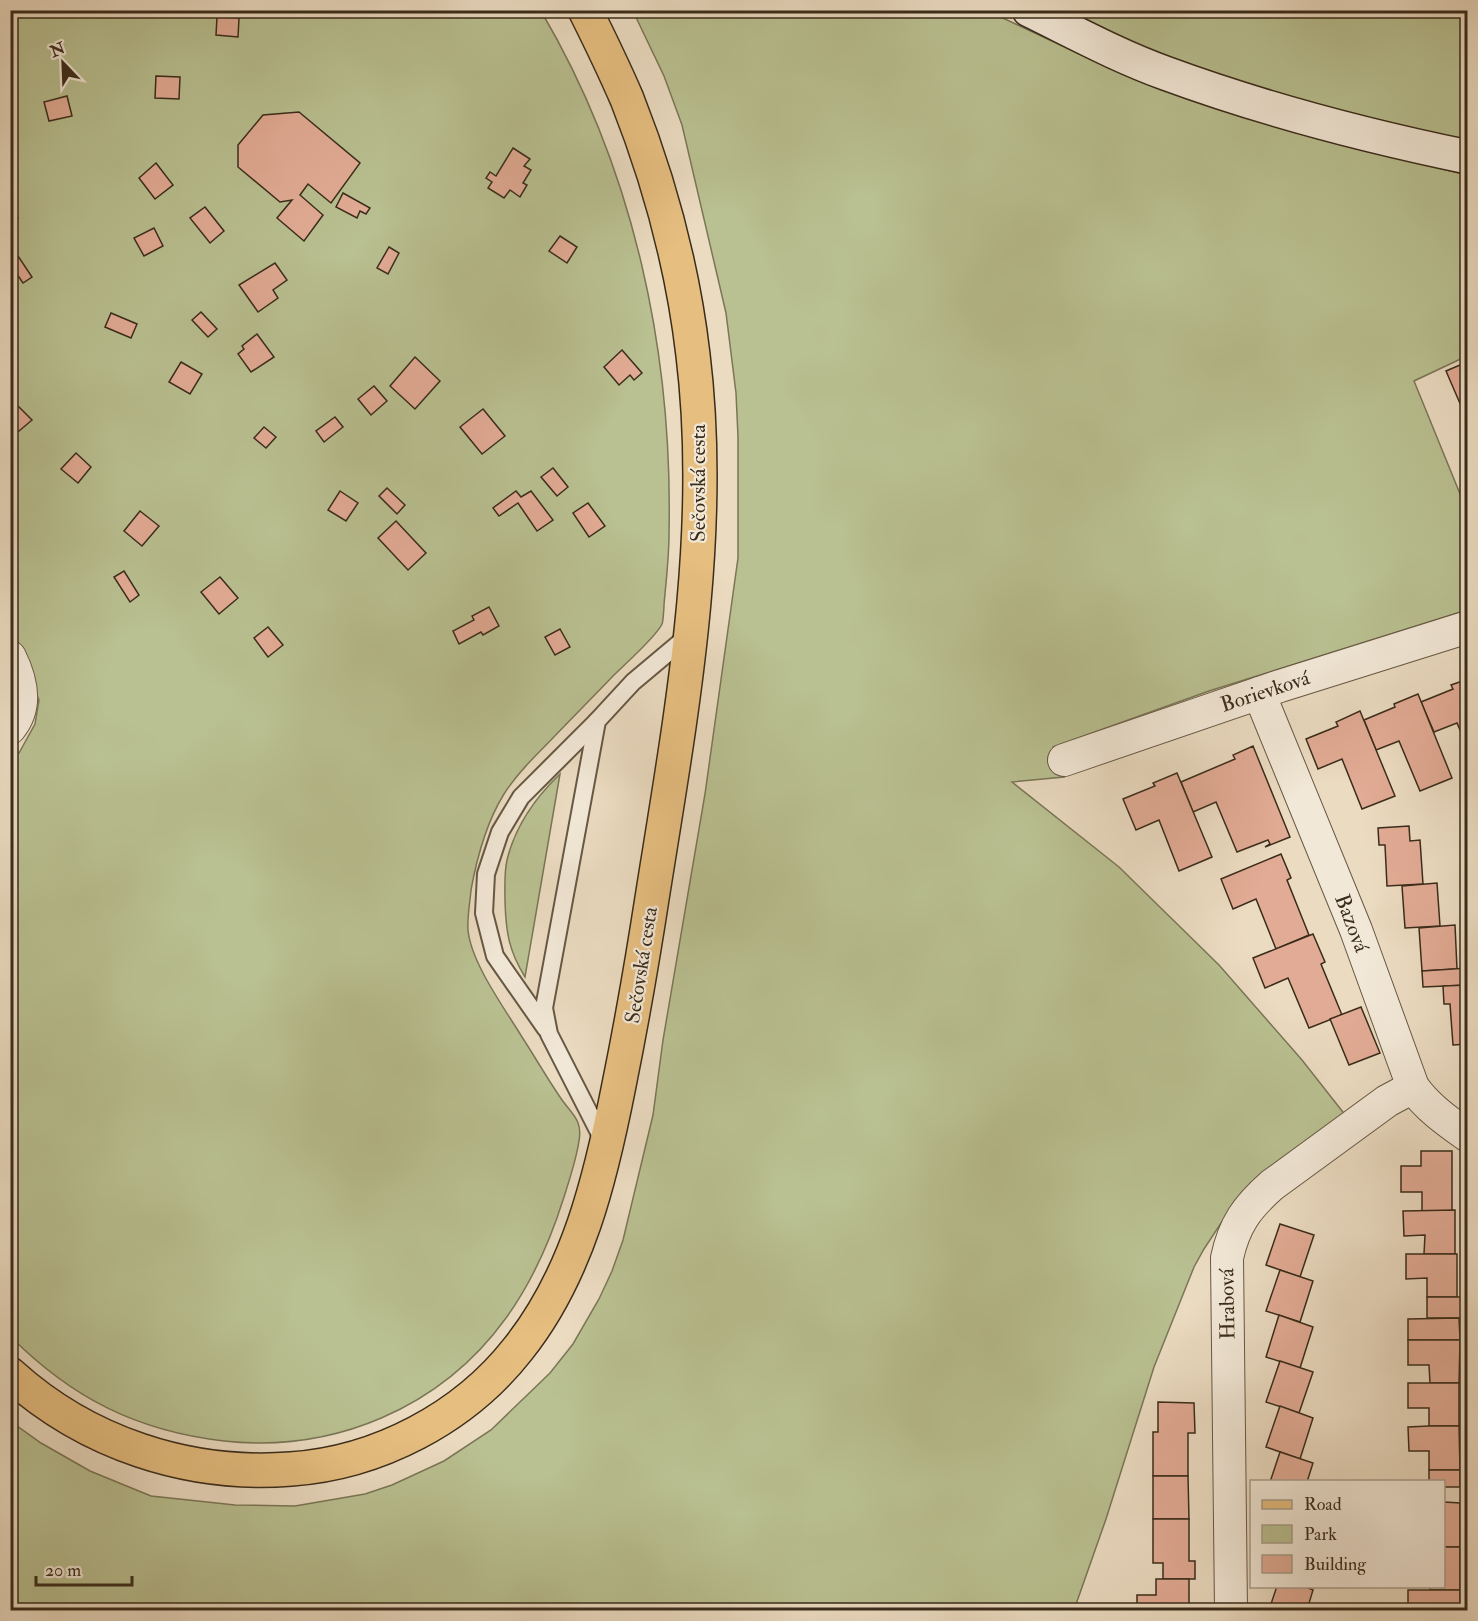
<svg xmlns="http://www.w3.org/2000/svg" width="1478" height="1621" viewBox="0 0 1478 1621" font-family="'IM FELL Double Pica',serif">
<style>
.green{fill:#b9c091;stroke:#7a7656;stroke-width:1.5}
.building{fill:#e2ab95;stroke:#3a2c1b;stroke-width:1.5}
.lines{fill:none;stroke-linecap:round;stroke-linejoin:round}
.lane-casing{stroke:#665844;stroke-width:20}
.street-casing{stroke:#665844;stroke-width:34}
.secondary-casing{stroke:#3a2c1b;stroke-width:36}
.primary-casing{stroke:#3a2c1b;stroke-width:36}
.lane{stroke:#f2e8d7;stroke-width:16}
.street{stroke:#f2e8d7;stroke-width:32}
.secondary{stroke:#f2e8d7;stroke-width:33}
.primary{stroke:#e6be80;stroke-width:33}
.labels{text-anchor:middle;stroke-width:4.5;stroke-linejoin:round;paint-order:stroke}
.street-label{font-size:21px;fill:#3a2c1b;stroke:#f2e8d7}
</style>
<rect width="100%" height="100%" fill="#ebdbc1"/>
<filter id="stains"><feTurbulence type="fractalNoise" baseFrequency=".00333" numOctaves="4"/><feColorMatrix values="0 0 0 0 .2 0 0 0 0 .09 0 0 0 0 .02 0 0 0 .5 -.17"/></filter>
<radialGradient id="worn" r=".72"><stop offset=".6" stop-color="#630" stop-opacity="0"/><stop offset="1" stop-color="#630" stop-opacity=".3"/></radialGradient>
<g class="green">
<path d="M10 11H541C634 169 673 352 669 534 669 558 666 581 664 605 664 607 663 623 662 624 656 637 624 665 613 676 592 698 571 719 550 741 534 757 516 775 504 794 486 823 477 857 471 890 470 902 467 918 468 930 471 963 505 1009 522 1037 535 1057 547 1078 560 1097 571 1114 583 1119 579 1141 576 1161 569 1181 563 1200 550 1241 532 1282 506 1318 441 1408 334 1453 224 1441 137 1431 72 1398 11 1337L10 757 19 753 35 724 39 700 19 652 10 640Z"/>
<polygon points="633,11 988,11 1109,68 1190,98 1396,158 1467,175 1467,356 1414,381 1467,511 1467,610 1209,691 1053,747 1064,777 1012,782 1119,867 1219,965 1302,1060 1346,1116 1225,1217 1204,1249 1194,1267 1154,1367 1106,1519 1074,1610 11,1610 10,1421 41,1443 90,1471 151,1496 235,1505 295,1506 365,1494 392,1485 444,1461 491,1430 550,1373 573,1344 599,1299 612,1271 623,1240 653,1115 663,1040 705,794 738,558 738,437 736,393 726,313 682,125 664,76"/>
<polygon points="1061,11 1467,11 1467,142 1292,99 1164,56"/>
<path d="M560 774 525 977C509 951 506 933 505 902 505 889 504 873 507 860 515 827 536 797 560 774Z"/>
</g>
<g class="building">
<polygon points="217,17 239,18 238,37 216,35"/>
<polygon points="156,76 180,77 179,99 155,98"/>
<polygon points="67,96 72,116 49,121 44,102"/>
<polygon points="299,112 360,163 331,203 308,184 300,195 323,215 304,241 277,218 292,200 280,202 238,167 238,145 263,115"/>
<polygon points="513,148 530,159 524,166 531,170 523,183 527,185 520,197 510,190 504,198 488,188 492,182 486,178 490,172 496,176"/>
<polygon points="156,163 173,185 155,199 139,178"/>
<polygon points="343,193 370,208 366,214 360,211 357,218 336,207"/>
<polygon points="205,207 224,231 210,243 190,218"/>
<polygon points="10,212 18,218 10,225"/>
<polygon points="154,228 163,246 144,256 134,238"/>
<polygon points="560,236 577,247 567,263 549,251"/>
<polygon points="389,247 399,253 388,274 377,268"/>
<polygon points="18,256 32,277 23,283 10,264 10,261"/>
<polygon points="275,263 287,280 273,290 278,298 258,312 239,285"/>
<polygon points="201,312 217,329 208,337 192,320"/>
<polygon points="111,313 137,324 131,338 105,327"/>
<polygon points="257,334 274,357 251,372 238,354 244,349 242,346"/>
<polygon points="622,350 642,373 634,380 630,375 619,385 604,367"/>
<polygon points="415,357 440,381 415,409 390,386"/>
<polygon points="181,362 202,374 190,394 169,382"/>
<polygon points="1467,362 1468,362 1468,422 1446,371"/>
<polygon points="374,386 387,401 371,415 358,399"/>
<polygon points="17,405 32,420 12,437 10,434 10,411"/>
<polygon points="483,409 505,436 482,454 460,427"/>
<polygon points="335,417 343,427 324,442 316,431"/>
<polygon points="264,427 276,437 266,448 254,438"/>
<polygon points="76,453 91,467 78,483 61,469"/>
<polygon points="553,468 568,487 557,496 541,477"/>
<polygon points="387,488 405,505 397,514 379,496"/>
<polygon points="340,491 358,503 346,521 328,510"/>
<polygon points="516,491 521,497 531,491 553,520 537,531 518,503 499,516 493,508"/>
<polygon points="588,503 605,526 589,537 573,513"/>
<polygon points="140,511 159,526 142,546 124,531"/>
<polygon points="396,521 426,553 408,570 378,538"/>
<polygon points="124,571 139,595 130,602 114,577"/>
<polygon points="220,577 238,598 219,614 201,592"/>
<polygon points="489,607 499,626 483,635 481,632 459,644 453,631 474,620 472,616"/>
<polygon points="268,627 283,645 268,657 254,638"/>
<polygon points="560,629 570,647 555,655 545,637"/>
<polygon points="1468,679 1468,749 1457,723 1434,732 1421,702 1453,689 1451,685"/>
<polygon points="1418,694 1452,778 1420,791 1399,741 1376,750 1364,720 1395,707 1394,704"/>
<polygon points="1360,711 1395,796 1362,809 1342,759 1318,769 1306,739 1338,726 1336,722"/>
<polygon points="1253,746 1290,837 1265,847 1270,844 1268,840 1237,852 1216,802 1193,812 1181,782 1235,759 1233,755"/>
<polygon points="1177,773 1212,857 1179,871 1159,820 1136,830 1123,799 1155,786 1153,783"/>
<polygon points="1409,826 1410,841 1420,840 1423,884 1387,886 1385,845 1379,845 1378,828"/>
<polygon points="1281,854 1291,878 1287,880 1309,935 1276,949 1256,899 1233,909 1221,879"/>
<polygon points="1437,883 1440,926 1405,928 1402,886"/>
<polygon points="1455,925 1457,969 1422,971 1419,928"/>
<polygon points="1313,934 1325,962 1321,964 1342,1015 1309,1028 1288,978 1265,988 1253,958"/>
<polygon points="1468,968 1468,985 1423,987 1422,971"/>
<polygon points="1468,985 1468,1044 1453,1045 1450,1004 1444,1004 1443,986"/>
<polygon points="1361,1007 1380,1053 1349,1065 1330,1019"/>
<polygon points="1421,1151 1452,1151 1452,1211 1422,1211 1422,1192 1401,1192 1401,1166 1421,1166"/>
<polygon points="1455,1210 1455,1254 1424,1254 1425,1235 1404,1236 1403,1211"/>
<polygon points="1280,1224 1314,1235 1300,1277 1266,1265"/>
<polygon points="1406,1254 1457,1254 1457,1297 1427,1297 1427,1278 1406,1279"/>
<polygon points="1280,1270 1313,1281 1300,1322 1266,1311"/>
<rect x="1427" y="1297" width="38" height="21"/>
<polygon points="1279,1315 1313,1327 1300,1368 1266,1357"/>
<polygon points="1459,1318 1460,1340 1408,1340 1408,1319"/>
<polygon points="1408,1340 1460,1340 1459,1383 1430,1383 1429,1365 1408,1365"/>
<polygon points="1280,1361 1313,1372 1299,1413 1266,1402"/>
<polygon points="1408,1383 1459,1383 1459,1426 1429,1426 1429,1408 1408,1408"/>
<polygon points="1158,1402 1194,1403 1195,1433 1188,1433 1188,1476 1153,1476 1153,1432 1158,1432"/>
<polygon points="1280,1406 1313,1418 1300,1459 1266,1447"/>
<polygon points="1429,1426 1459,1426 1460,1470 1429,1470 1429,1451 1409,1451 1408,1427"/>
<polygon points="1280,1452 1313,1463 1307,1482 1270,1482"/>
<polygon points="1429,1470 1460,1470 1460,1487 1444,1487 1444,1482 1429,1482"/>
<polygon points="1153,1476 1188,1476 1189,1519 1153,1519"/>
<polygon points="1444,1502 1460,1503 1460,1547 1444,1547"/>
<polygon points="1153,1519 1189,1519 1189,1561 1195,1561 1195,1579 1163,1579 1163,1563 1153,1563"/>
<polygon points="1444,1547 1460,1547 1460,1590 1430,1590 1430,1586 1444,1586"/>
<polygon points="1156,1579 1189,1579 1189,1610 1137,1610 1137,1595 1156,1595"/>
<polygon points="1277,1586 1304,1586 1313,1590 1307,1610 1269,1610"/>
<rect x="1408" y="1590" width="52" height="20"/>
</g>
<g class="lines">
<g class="lane-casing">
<g id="lane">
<polyline points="546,1029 495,956 484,913 486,874 500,832 521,797 597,721"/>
<polyline points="604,1142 549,1034 544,1008 597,721 633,682 689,635"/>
</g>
</g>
<g class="street-casing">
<g id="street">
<path d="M10 657C22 681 28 706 10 728"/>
<path d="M1259 693 1356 930 1413 1087C1427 1107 1447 1121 1468 1136"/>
<polyline points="1064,760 1280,686 1468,627"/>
<path d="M1231 1610 1227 1258C1234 1225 1247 1207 1272 1185L1387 1101 1413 1087"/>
</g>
</g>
<g class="secondary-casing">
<path id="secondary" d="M1029 10C1074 32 1118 56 1165 73 1263 109 1366 136 1468 157"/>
</g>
<g class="primary-casing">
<path id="primary" d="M10 1374C86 1443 188 1477 291 1469 378 1463 464 1418 518 1349 578 1274 601 1177 619 1085 632 1021 643 957 653 892 681 716 715 534 693 355 683 269 659 180 627 99 614 69 600 40 585 10"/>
</g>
<use href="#lane" class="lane"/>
<use href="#street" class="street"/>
<use href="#secondary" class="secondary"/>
<use href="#primary" class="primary"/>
</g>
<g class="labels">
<g class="street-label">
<text transform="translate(698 483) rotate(-90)" y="7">Sečovská cesta</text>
<text transform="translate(1265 691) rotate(-18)" y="7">Borievková</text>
<text transform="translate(1352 923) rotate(69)" y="7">Bazová</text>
<text transform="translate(641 965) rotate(-81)" y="7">Sečovská cesta</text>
<text transform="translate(1227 1304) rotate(-91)" y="7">Hrabová</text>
</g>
</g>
<rect width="1478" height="1621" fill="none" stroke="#ebdbc1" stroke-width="36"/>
<rect x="12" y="12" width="1454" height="1597" fill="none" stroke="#3a2c1b" stroke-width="3"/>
<rect x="18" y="18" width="1442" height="1585" fill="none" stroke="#3a2c1b" stroke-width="1.5"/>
<rect x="1250" y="1480" width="195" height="108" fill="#f2e8d7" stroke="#a89d8c" stroke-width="1.5"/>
<rect x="1262" y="1500" width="30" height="9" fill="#e6be80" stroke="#a89d8c" stroke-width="1.5"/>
<text x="1304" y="1510" font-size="18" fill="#3a2c1b">Road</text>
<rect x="1262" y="1525" width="30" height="18" fill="#b9c091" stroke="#a89d8c" stroke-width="1.5"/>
<text x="1304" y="1540" font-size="18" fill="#3a2c1b">Park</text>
<rect x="1262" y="1555" width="30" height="18" fill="#e2ab95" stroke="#a89d8c" stroke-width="1.5"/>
<text x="1304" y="1570" font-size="18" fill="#3a2c1b">Building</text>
<g transform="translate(63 63) rotate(337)" stroke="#f2e8d7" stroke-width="4.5" paint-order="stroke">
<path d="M0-4.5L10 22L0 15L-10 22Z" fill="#3a2c1b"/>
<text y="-9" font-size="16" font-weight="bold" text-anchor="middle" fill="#3a2c1b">N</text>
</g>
<path d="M36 1576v9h96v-9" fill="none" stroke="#3a2c1b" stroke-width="3"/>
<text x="45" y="1576" font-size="18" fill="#3a2c1b" stroke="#f2e8d7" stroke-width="4.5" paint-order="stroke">20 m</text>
<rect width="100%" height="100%" filter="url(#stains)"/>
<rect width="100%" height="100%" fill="url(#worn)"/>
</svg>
